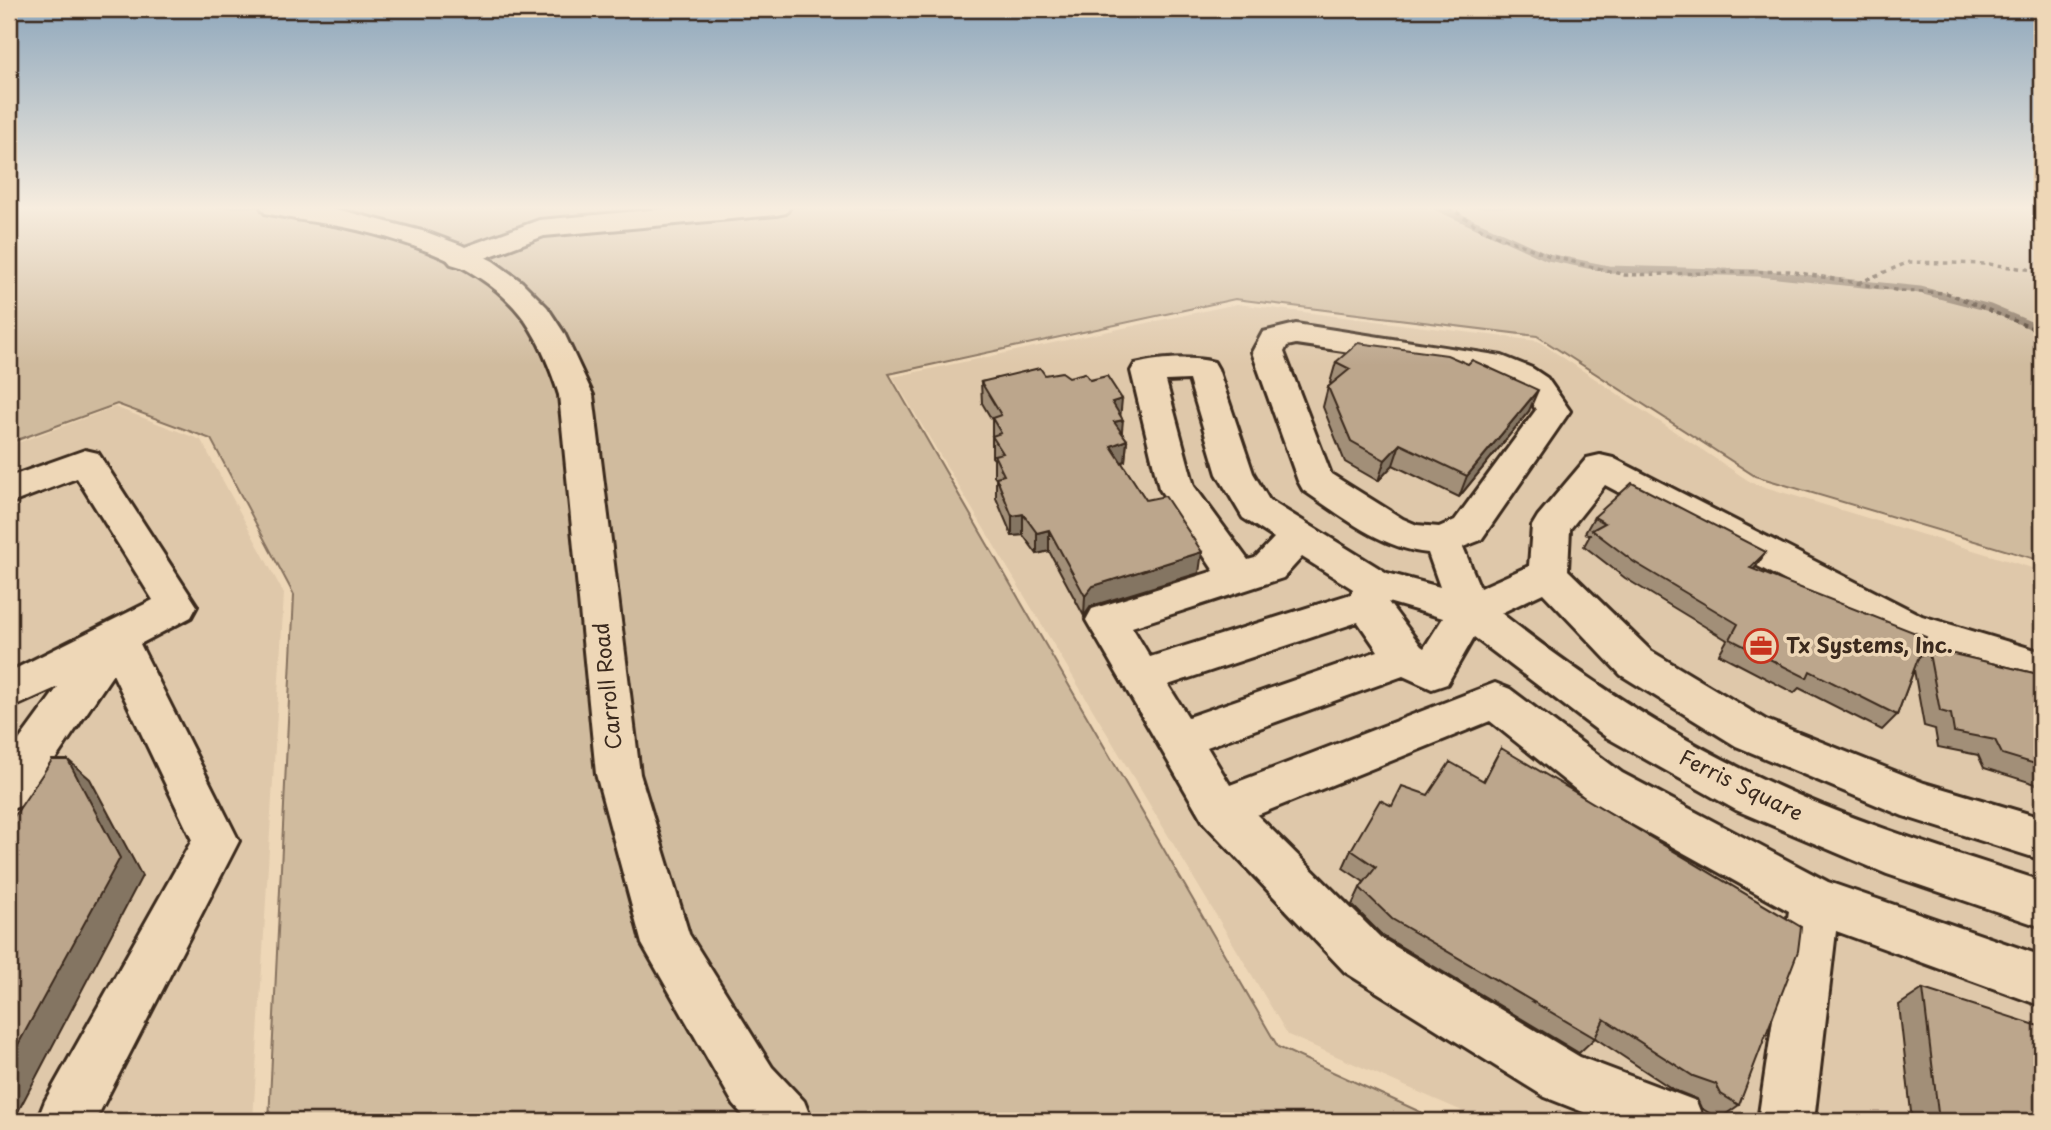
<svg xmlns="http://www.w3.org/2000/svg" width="2051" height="1130" viewBox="0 0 2051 1130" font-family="'Playpen Sans',sans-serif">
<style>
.built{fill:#dfc8aa}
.green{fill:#d0bb9e;stroke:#86725e;stroke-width:2}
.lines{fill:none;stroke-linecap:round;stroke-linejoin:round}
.stream{stroke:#7c6956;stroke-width:7}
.minor-casing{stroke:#3b2a1e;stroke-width:6}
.major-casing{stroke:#3b2a1e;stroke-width:6}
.path{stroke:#3b2a1e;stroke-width:3.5;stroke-dasharray:4.5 4.5;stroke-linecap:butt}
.minor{fill:#eed7b7;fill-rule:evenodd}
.major{fill:#eed7b7;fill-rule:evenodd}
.wall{fill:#a28f78;stroke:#3b2a1e;stroke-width:2}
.shaded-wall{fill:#847462;stroke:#3b2a1e;stroke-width:2}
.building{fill:#bca68c;stroke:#3b2a1e;stroke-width:2}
.labels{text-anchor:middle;stroke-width:7;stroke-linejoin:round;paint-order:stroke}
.poi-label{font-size:21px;font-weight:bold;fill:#3b2a1e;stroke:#eed7b7;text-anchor:start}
.street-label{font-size:21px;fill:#3b2a1e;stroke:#eed7b7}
</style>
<rect width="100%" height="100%" fill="#eed7b7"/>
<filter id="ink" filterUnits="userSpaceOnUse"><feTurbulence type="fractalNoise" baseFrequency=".0143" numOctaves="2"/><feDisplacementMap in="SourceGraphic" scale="14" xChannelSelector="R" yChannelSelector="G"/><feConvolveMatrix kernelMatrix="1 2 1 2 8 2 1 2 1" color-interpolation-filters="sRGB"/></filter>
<g filter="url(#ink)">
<g class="built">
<polygon points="1237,304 1538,341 1752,483 2042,571 2042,1121 1485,1121 1288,1035 893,377"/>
<polygon points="115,407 201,440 284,594 253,1121 9,1121 9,446"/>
</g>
<polygon class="green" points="9,207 2042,207 2042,561 1755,476 1537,336 1235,299 889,374 1278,1047 1440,1121 269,1121 294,595 211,439 117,404 9,443"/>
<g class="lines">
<polyline class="stream" points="1437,207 1548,257 1608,269 1759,273 1920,290 1990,308 2042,330"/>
<g class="minor-casing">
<g id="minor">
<polygon points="684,207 790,207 786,213 776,215 544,236 461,267 451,264 446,258 451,252 539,220"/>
<path d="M1296 324 1502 356 1532 368 1547 378 1570 411 1481 540 1463 547 1480 588 1529 566 1532 526 1538 516 1587 458 1600 455 1613 458 1922 616 2042 652V686L1895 639 1605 485 1570 529 1568 570 1651 651 1766 720 1924 783 2042 818V860L1903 816 1736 746 1621 675 1543 593 1501 613C1584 678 1672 737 1769 782 1857 823 1950 851 2042 881V927L1887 874 1736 810 1606 737 1474 637 1447 684 1432 689 1403 676 1207 747 1230 785 1495 683 1510 689 1622 773 1828 882 2042 956V1006L1836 931 1814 1121H1758L1789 911 1590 801 1490 721 1257 815 1381 938 1580 1057 1696 1101 1704 1121H1606L1545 1097 1345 972 1204 823 1086 620 1092 609 1214 571 1159 488 1131 371 1135 364C1159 358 1190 356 1214 362L1218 369 1253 473 1269 500 1387 573 1440 587 1428 553C1380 548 1342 516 1303 490L1298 481 1252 352 1263 332ZM1296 344 1485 372 1516 387 1530 400 1536 410 1455 520 1439 527 1417 525 1403 519 1331 474 1284 352 1287 346ZM1189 380 1217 474 1243 518 1274 538 1255 558 1248 560 1194 486 1166 381ZM1302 557 1353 589 1351 594 1150 657 1132 627 1283 578ZM1388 602 1443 618 1424 648 1421 646ZM1358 622 1378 651 1188 717 1168 685Z"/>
<polygon points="85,450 98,453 197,606 191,617 140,644 239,841 95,1121 37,1121 45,1101 192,840 113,674 25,804 9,810 9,754 58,687 9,709 9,672 153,600 77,478 9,504 9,477"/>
</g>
</g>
<g class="major-casing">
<path id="major" d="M261 207H323L344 211 426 232 461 245 493 261 522 282 547 307 564 333 593 395 640 774 689 934 772 1067 804 1101 812 1121H748L734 1105 642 944 596 774 559 395C551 370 541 344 526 322 486 265 409 241 344 227 318 222 291 219 265 213Z"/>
</g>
<g class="path">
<polyline points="1449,207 1483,230 1550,256 1625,275 1789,271 1901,291 1947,293 2042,332"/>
<polyline points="1858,283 1909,262 1988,264 2042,271"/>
</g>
<use href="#minor" class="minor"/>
<use href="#major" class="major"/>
</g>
<g class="wall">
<polygon points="1336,362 1529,411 1459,497 1393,465 1378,481 1345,462 1323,407 1328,387 1332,384 1330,383"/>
<polygon points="1045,375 1069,377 1090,380 1121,417 1122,433 1127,440 1125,461 1121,462 1146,500 1199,573 1091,606 1084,616 1049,551 1037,554 1023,535 1012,536 996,498 996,479 994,476 994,459 992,457 992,420 982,403 981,382"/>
<polygon points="1594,517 1753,570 1919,657 1928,648 2042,675 2042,786 1984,768 1978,755 1938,747 1935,729 1924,726 1914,670 1897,715 1882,730 1799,688 1794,693 1719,654 1727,640 1625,578 1584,546 1590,535 1585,533"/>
<polygon points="1501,748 1739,1105 1719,1119 1701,1108 1697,1099 1674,1090 1595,1038 1579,1053 1383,936 1352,905 1360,888 1364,882 1343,868 1351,850 1392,806 1483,781"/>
<polygon points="1923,989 2042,1121 1912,1121 1899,1005"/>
</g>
<g class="shaded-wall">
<polygon points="1538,390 1529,411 1459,497 1467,476"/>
<polygon points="1122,399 1120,420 1112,402"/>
<polygon points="1123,420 1121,441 1114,422"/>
<polygon points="1127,440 1125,461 1109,467 1111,446"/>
<polygon points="1400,444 1393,465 1378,481 1385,460"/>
<polygon points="1023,514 1023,535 1012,536 1012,516"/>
<polygon points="1049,530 1049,551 1037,554 1037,533"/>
<polygon points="1202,552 1199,573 1091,606 1084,616 1085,596 1093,586"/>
<polygon points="1766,552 1755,568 1739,584 1750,568"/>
<polygon points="68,760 90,779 142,876 13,1121 9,1121 9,1061"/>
</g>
<g class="building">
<polygon points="1358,343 1447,355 1468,364 1472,360 1538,390 1467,476 1400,444 1385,460 1351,441 1328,387 1350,369 1336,362"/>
<polygon points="1040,368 1045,375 1062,372 1069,377 1085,373 1090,380 1107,376 1122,399 1112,402 1123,420 1114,422 1127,440 1111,446 1146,500 1165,496 1202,552 1093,586 1085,596 1049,530 1037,533 1023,514 1012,516 996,477 1004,475 994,455 1003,453 992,436 1001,433 992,418 1001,415 981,382"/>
<polygon points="1632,483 1766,552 1750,568 1926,637 1897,715 1810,671 1807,678 1730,639 1738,624 1634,562 1592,530 1605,523 1594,517"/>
<polygon points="1928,648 2042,675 2042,766 2002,754 1995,740 1954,732 1951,714 1940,711"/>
<polygon points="1501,748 1801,927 1798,951 1739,1105 1721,1094 1716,1084 1693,1076 1604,1019 1595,1038 1392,919 1360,888 1376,867 1351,850 1380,800 1392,806 1402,786 1428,795 1450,762 1484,781"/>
<polygon points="52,760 68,760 120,858 9,1061 9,824"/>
<polygon points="1923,989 2042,1027 2042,1121 1939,1121"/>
</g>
</g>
<linearGradient id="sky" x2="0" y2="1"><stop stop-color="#8ea7bc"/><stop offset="0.57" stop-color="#f7eddf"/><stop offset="1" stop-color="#f7eddf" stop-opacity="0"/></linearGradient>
<rect width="2051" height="365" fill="url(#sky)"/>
<defs>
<g id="office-ring" transform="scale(1.75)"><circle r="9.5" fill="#eed7b7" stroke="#c8321e" stroke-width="1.5"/><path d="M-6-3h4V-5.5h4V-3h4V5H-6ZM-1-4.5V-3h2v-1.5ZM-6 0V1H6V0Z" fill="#c8321e"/></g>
</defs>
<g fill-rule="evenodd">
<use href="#office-ring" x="1761" y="646"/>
</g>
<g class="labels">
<g class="poi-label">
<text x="1786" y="653">Tx Systems, Inc.</text>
</g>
<g class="street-label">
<text transform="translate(608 686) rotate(-96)" y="7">Carroll Road</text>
<text transform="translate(1741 786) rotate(26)" y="7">Ferris Square</text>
</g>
</g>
<rect width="2051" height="1130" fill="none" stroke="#eed7b7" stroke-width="35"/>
<rect x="18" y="18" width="2016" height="1095" fill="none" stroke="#3b2a1e" stroke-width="2.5" filter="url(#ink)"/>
</svg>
